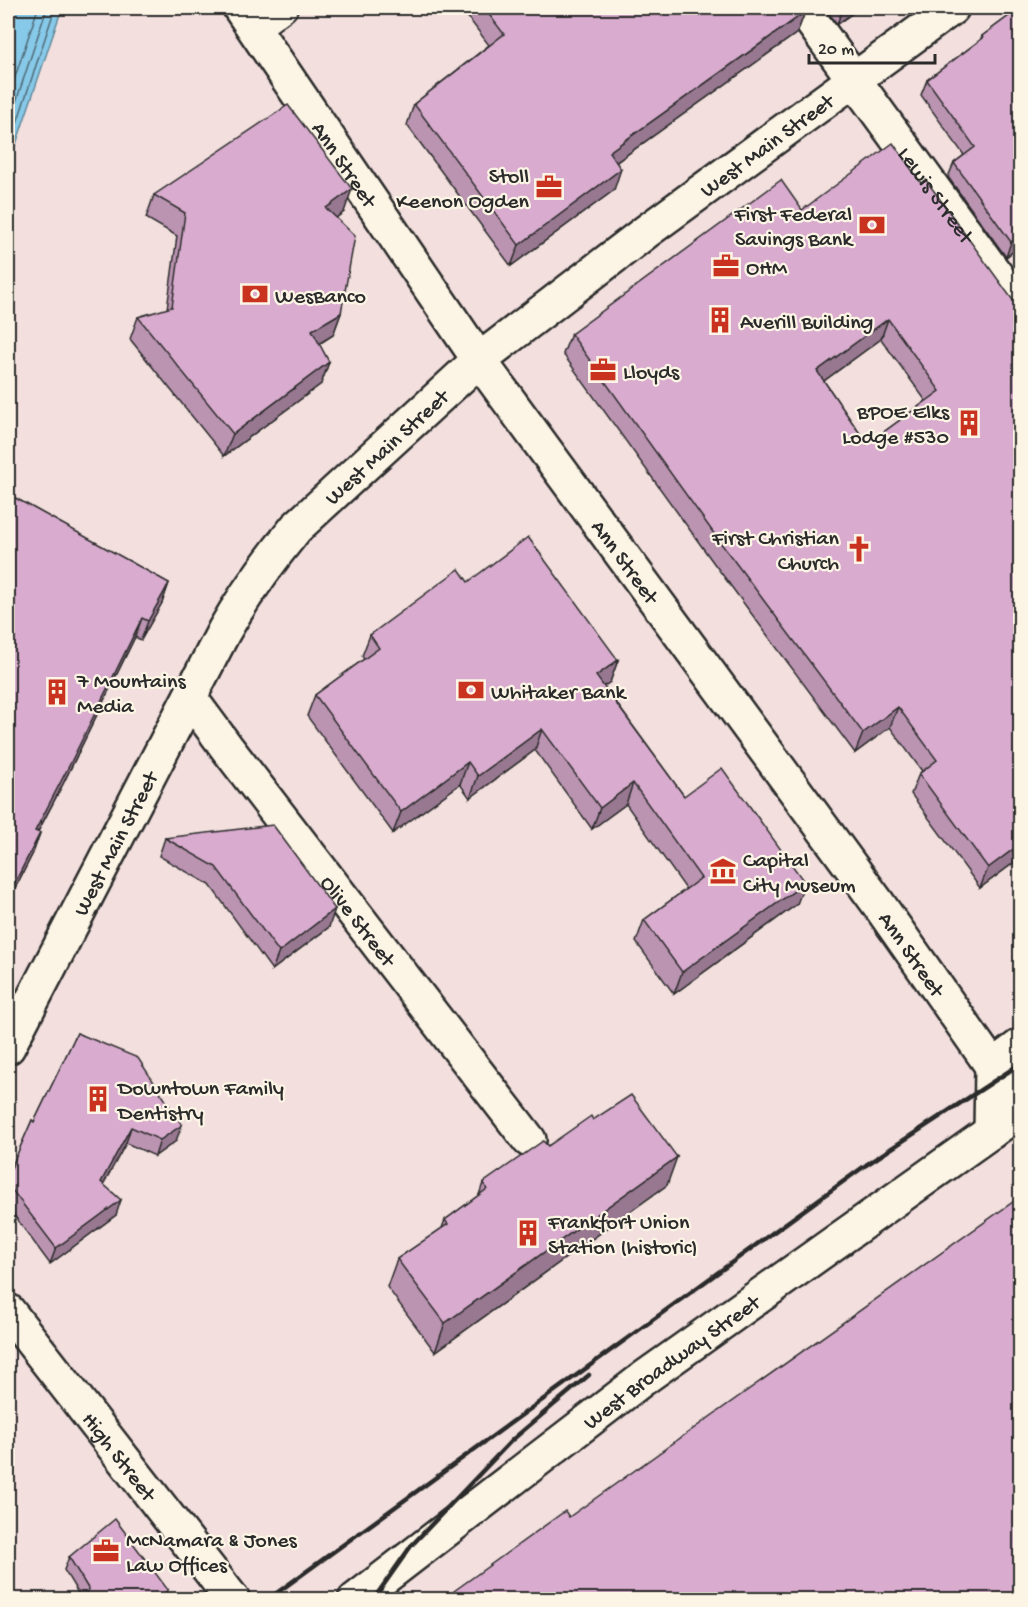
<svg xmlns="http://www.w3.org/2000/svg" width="1028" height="1607" viewBox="0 0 1028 1607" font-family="'Gochi Hand',sans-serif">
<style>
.water{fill:#87c9e8;stroke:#628a9c;stroke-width:1.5}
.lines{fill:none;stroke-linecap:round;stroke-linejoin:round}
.shore{stroke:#506a77;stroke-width:1.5}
.service-casing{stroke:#2b2b2b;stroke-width:30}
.minor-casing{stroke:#2b2b2b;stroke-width:38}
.secondary-casing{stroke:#2b2b2b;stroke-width:38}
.service{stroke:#fcf5e5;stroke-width:26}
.minor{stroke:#fcf5e5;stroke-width:33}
.secondary{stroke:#fcf5e5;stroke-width:33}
.rail{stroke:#2b2b2b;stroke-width:4.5}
.wall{fill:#bb94b2;stroke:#2b2b2b;stroke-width:1.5;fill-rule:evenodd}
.shaded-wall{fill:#987891;stroke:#2b2b2b;stroke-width:1.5}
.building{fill:#d9accf;stroke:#2b2b2b;stroke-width:1.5;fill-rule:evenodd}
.labels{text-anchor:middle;stroke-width:4.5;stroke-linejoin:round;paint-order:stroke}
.street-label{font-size:22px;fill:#2b2b2b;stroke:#fcf5e5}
.poi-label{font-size:22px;fill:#2b2b2b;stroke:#fcf5e5;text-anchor:start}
</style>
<rect width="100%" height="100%" fill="#f2dfde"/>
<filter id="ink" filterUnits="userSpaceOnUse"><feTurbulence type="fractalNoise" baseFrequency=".0167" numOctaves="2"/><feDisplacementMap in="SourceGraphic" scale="12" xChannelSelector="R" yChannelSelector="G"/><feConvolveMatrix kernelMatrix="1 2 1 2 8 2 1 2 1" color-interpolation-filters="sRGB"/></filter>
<g filter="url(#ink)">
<polygon class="water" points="8,8 62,8 8,168"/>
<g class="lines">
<g class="shore">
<polyline points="8,98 38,8"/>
<polyline points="8,126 47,8"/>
<polyline points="8,150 55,8"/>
</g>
<g class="service-casing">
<polyline id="service" points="255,29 284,8"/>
</g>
<g class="minor-casing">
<g id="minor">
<path id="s1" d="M240 8 479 360"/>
<path id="s2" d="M802 8 1020 308"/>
<path id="s3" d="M190 698 227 748 529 1140"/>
<polyline points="991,1132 992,1067 1020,1046"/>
<path id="s4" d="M355 1600 644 1378 1020 1111"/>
</g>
</g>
<g class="secondary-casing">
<g id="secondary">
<path id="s5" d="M479 360 877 902 1020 1106"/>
<path id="s6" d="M8 1047 224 631C245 594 269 561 296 528L479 360 647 231 952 8"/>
<path id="s7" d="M8 1311 233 1600"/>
</g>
</g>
<use href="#service" class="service"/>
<use href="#minor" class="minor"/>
<use href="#secondary" class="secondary"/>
<g class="rail">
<polyline points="267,1600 866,1165 1020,1064"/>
<polyline points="373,1600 411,1546 512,1440 589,1375"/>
</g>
</g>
<g class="wall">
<polygon points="461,8 802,8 805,12 797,33 617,162 614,190 511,266 407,125 414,104 489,45"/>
<polygon points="825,8 860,8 837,24"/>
<polygon points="1020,8 1020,246 1006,257 948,177 954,163 964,155 921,95 927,80 980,40 982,36"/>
<path d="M921 183 1020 858 980 888 911 794 919 774 922 771 890 727 855 753 713 562 563 354 571 334 802 210ZM881 339 926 401 867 444 824 381Z"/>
<polygon points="154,195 344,212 336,218 341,313 333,335 319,344 329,362 321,384 224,456 130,339 138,317 167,309 177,236 146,218"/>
<polygon points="8,494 169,583 162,603 141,640 135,637 63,784 38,832 40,833 33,853 8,902"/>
<polygon points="468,582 618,660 610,682 604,686 684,796 797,904 674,994 636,942 644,920 686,889 626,804 592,829 535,750 470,798 460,784 393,833 307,716 315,695 364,659 362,656 370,635"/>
<polygon points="165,838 329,927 272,970 210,885 159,856"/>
<polygon points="77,1033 176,1141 155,1156 126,1143 103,1184 116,1215 50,1264 8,1207 8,1176 32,1120 34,1122"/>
<polygon points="593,1120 667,1185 435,1352 387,1287 397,1259 442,1228 445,1220 479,1195 483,1183"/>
<polygon points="69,1557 168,1590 81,1598 64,1570"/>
</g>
<g class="shaded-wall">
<polygon points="843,8 860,8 837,24"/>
<polygon points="805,12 797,33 601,173 609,152"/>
<polygon points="621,169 614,190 511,266 519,245"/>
<polygon points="352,189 344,212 318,231 326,208"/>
<polygon points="1020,236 1020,246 1006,257 1011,242"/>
<polygon points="341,313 333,335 304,353 312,330"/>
<polygon points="888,319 881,339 810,391 817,371"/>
<polygon points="329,362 321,384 224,456 233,434"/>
<polygon points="169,583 162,603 141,640 148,621"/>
<polygon points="1020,608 1020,623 1015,613"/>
<polygon points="142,618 135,637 63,784 28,850 35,831"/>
<polygon points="618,660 610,682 588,698 596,676"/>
<polygon points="898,707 890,727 855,753 863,733"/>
<polygon points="542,729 535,750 470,798 478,776"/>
<polygon points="468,762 460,784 393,833 401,812"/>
<polygon points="633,783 626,804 592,829 600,808"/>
<polygon points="40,833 33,853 8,902 8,896"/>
<polygon points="1020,844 1020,858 980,888 988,868"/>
<polygon points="805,883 797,904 674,994 682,972"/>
<polygon points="335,909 329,927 272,970 279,952"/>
<polygon points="182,1125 176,1141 155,1156 160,1140"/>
<polygon points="131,1127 126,1143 96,1198 101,1182"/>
<polygon points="677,1157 667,1185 435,1352 445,1323"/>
<polygon points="121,1200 116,1215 50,1264 56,1248"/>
<polygon points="168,1590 165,1599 156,1599"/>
</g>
<g class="building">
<polygon points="484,8 802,8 805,12 609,152 621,169 519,245 414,104 504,34"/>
<polygon points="1020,8 1020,236 1011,242 954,163 975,147 927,80 983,38 982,36"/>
<polygon points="288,105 352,189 326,208 355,236 341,313 312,330 329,362 233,434 138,317 172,307 185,213 154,195"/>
<path d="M893 143 921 183 926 180 1012 299 1020 305V608L1015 613 1020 621V844L988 868 919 774 937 760 898 707 863 733 720 542 571 334 781 180 802 210ZM888 319 940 391 867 444 817 371Z"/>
<polygon points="8,494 169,583 148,621 142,618 70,764 35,831 40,833 8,896 8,716 12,708 8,706"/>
<polygon points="528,537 618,660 596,676 684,796 722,768 805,883 682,972 644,920 701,878 633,783 600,808 542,729 478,776 468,762 401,812 315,695 379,648 370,635 459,569 468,582"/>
<polygon points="273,825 335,909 279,952 216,867 165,838"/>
<polygon points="77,1033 138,1058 182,1125 160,1140 131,1127 101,1182 121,1200 56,1248 12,1190 9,1173 32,1120 34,1122"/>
<polygon points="631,1095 677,1157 445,1323 397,1259 448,1224 445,1220 487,1189 483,1183 543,1141 548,1146 591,1116 593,1120"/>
<polygon points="1020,1197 1020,1599 445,1599 454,1591 565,1511 569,1517"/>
<polygon points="115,1519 168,1590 156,1599 80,1599 89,1590 69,1557"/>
</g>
</g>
<defs>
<g id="office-bare" transform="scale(2.07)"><path d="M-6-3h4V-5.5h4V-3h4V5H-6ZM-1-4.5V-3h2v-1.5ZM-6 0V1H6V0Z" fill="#c8321e" stroke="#fcf5e5" stroke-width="2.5" paint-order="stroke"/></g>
<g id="bank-bare" transform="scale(2.07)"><path d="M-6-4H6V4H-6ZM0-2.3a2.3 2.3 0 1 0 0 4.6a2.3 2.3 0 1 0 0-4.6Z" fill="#c8321e" stroke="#fcf5e5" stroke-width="2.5" paint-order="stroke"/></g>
<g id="building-bare" transform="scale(2.07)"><path d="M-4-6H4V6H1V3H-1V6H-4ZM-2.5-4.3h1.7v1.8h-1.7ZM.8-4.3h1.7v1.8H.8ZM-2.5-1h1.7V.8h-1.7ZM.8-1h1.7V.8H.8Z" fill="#c8321e" stroke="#fcf5e5" stroke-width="2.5" paint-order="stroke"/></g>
<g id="church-bare" transform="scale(2.07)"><path d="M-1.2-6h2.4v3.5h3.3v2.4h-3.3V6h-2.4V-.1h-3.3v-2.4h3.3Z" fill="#c8321e" stroke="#fcf5e5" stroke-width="2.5" paint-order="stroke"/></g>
<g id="museum-bare" transform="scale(2.07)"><path d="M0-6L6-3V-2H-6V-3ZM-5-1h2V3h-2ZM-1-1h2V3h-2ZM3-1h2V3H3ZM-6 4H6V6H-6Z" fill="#c8321e" stroke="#fcf5e5" stroke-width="2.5" paint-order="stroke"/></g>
</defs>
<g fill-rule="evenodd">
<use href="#office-bare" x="549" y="187"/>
<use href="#bank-bare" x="872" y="225"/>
<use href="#office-bare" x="726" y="266"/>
<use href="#bank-bare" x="255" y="294"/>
<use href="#building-bare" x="720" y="320"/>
<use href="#office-bare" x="603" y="370"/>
<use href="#building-bare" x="969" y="423"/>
<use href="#church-bare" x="859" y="549"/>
<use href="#bank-bare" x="471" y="690"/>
<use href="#building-bare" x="57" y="692"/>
<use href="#museum-bare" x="723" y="871"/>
<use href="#building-bare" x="98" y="1099"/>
<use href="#building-bare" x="528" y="1233"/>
<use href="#office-bare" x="106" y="1551"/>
</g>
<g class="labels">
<g class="street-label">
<text dy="8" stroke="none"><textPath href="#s6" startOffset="1202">West Main Street</textPath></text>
<text dy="8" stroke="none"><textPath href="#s1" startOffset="188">Ann Street</textPath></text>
<text dy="8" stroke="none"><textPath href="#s2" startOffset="230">Lewis Street</textPath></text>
<text dy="8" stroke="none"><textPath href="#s6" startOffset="716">West Main Street</textPath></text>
<text dy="8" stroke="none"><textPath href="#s5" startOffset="249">Ann Street</textPath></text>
<text dy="8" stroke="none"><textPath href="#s6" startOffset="230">West Main Street</textPath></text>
<text dy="8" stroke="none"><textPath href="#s3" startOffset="279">Olive Street</textPath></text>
<text dy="8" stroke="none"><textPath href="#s5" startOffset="735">Ann Street</textPath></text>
<text dy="8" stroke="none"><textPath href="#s4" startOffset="396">West Broadway Street</textPath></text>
<text dy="8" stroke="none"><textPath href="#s7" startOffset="183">High Street</textPath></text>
</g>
<g class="poi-label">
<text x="529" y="182" text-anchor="end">Stoll<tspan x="529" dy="25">Keenon Ogden</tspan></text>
<text x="852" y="220" text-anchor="end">First Federal<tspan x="852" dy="25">Savings Bank</tspan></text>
<text x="746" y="274">OHM</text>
<text x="275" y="302">WesBanco</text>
<text x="740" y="328">Averill Building</text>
<text x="623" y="378">Lloyds</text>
<text x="949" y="418" text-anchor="end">BPOE Elks<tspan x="949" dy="25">Lodge #530</tspan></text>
<text x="839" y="544" text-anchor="end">First Christian<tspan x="839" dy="25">Church</tspan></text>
<text x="77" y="687">7 Mountains<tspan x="77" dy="25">Media</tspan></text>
<text x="491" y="698">Whitaker Bank</text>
<text x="743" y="866">Capital<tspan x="743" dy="25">City Museum</tspan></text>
<text x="118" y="1094">Downtown Family<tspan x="118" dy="25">Dentistry</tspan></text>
<text x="548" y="1228">Frankfort Union<tspan x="548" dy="25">Station (historic)</tspan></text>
<text x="126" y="1546">McNamara &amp; Jones<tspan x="126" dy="25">Law Offices</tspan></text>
</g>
</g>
<rect width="1028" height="1607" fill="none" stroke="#fcf5e5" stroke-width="30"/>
<rect x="15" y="15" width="998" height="1577" fill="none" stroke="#2b2b2b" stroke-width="2" filter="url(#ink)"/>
<path d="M809 54v9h126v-9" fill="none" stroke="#2b2b2b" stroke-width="3"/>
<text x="818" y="54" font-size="18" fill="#2b2b2b" stroke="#fcf5e5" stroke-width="4.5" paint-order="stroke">20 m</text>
</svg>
